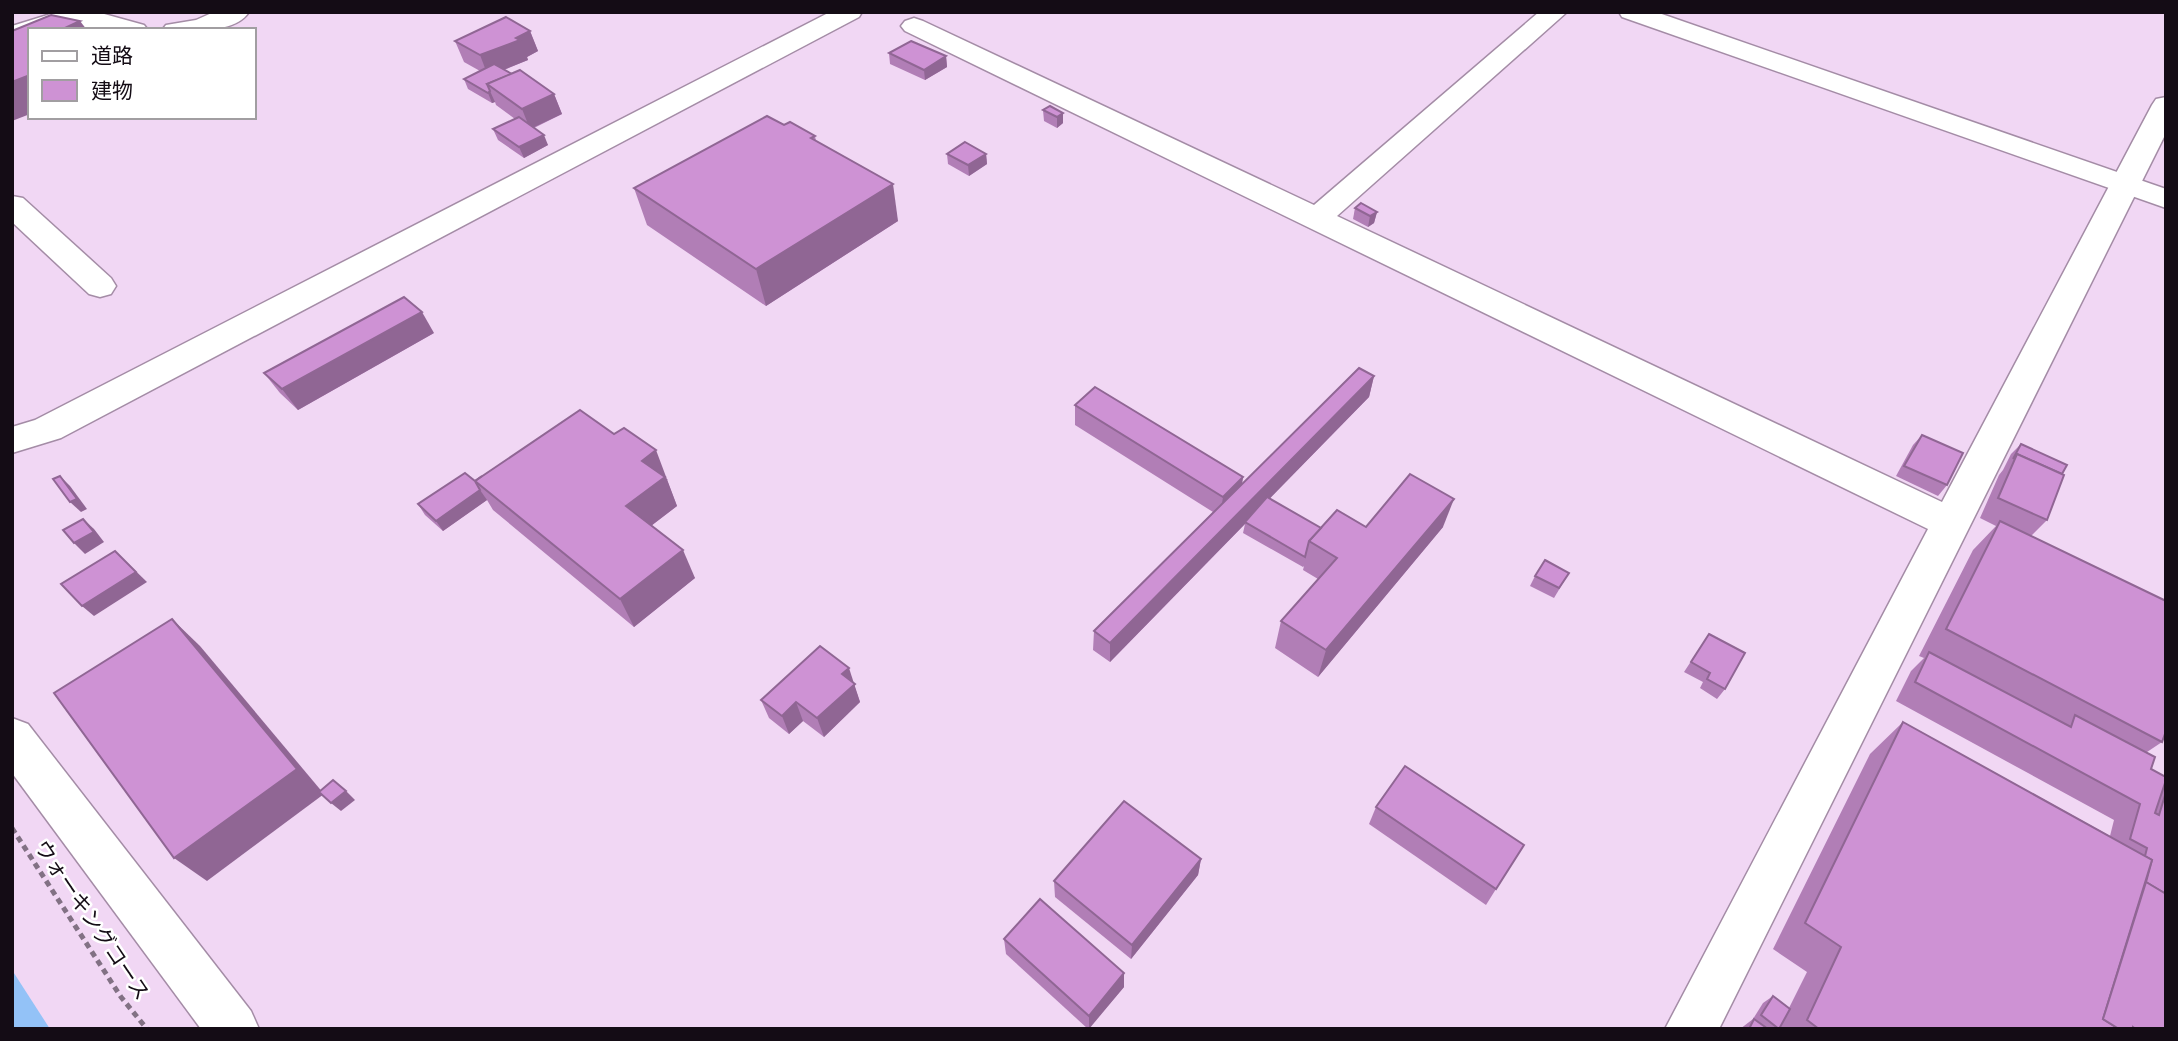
<svg xmlns="http://www.w3.org/2000/svg" width="2178" height="1041" viewBox="0 0 2178 1041" font-family="Overpass,'Noto Sans JP',sans-serif">
<style>
.water{fill:#93c2f7}
.lines{fill:none;stroke-linecap:round;stroke-linejoin:round}
.minor-casing{stroke:#a48ca6;stroke-width:3}
.tertiary-casing{stroke:#a48ca6;stroke-width:3}
.path{stroke:#827184;stroke-width:5;stroke-dasharray:6 4.5;stroke-linecap:butt}
.minor{fill:#fff;fill-rule:evenodd}
.tertiary{fill:#fff;fill-rule:evenodd}
.wall{fill:#b17eb6}
.shaded-wall{fill:#906694}
.building{fill:#ce92d4;stroke:#906694;stroke-width:2}
.labels{text-anchor:middle;stroke-width:5;stroke-linejoin:round;paint-order:stroke}
.near-street-label{font-size:21px;fill:#140c15;stroke:#fff}
</style>
<rect width="100%" height="100%" fill="#f1d7f4"/>
<polygon class="water" points="12,970 50,1029 12,1029"/>
<g class="lines">
<g class="minor-casing">
<g id="minor">
<polygon points="97,12 144,25 148,30 30,30 30,38 12,43 12,26 54,13"/>
<path d="M214 12H249C234 35 187 30 162 30L166 25 196 20Z"/>
<polygon points="830,12 862,12 859,17 61,438 12,453 12,427 35,420"/>
<polygon points="1539,12 1567,12 1337,216 1942,502 2152,105 2156,99 2166,97 2166,133 1719,1029 1665,1029 1928,529 905,31 901,26 905,21 914,18 923,21 1314,205"/>
<polygon points="12,196 23,198 111,278 116,286 111,294 100,297 89,294 12,222"/>
</g>
</g>
<g class="tertiary-casing">
<g id="tertiary">
<polygon points="1619,12 1656,12 2166,189 2166,208 1622,17"/>
<polygon points="12,718 28,724 251,1011 259,1029 201,1029 12,773"/>
</g>
</g>
<polyline class="path" points="12,828 121,997 147,1029"/>
<use href="#minor" class="minor"/>
<use href="#tertiary" class="tertiary"/>
</g>
<g class="wall">
<polygon points="530,31 538,51 527,57 528,60 504,70 554,94 562,114 534,128 548,145 524,158 498,140 493,129 515,119 496,105 495,102 492,103 468,89 464,79 480,71 464,62 455,41"/>
<polygon points="889,53 946,56 947,67 925,80 890,64"/>
<polygon points="1050,106 1063,123 1057,128 1044,121 1043,110"/>
<polygon points="784,125 815,136 816,141 898,221 766,306 647,225 634,188"/>
<polygon points="947,154 986,154 987,164 969,176 948,164"/>
<polygon points="1355,208 1377,212 1374,223 1368,227 1353,219"/>
<polygon points="434,333 298,410 280,393 264,373"/>
<polygon points="1374,376 1369,397 1269,499 1321,528 1366,527 1443,527 1318,677 1275,648 1281,621 1318,579 1303,570 1304,566 1303,567 1243,533 1245,524 1110,662 1093,650 1094,631 1213,512 1075,425 1075,405 1243,477 1242,484"/>
<polygon points="1922,435 1947,485 1938,496 1896,476 1913,445"/>
<polygon points="2021,444 2062,474 2047,520 2031,536 2162,742 2147,752 2151,769 2166,777 2166,1029 1740,1029 1753,1019 1763,1003 1773,996 1789,1008 1807,972 1773,949 1870,754 1903,722 2110,836 2114,820 1896,701 1911,671 1924,658 1919,656 1973,550 1996,526 1980,518 1999,475 2003,470 2011,454"/>
<polygon points="668,479 667,480 677,506 651,526 695,578 634,627 493,510 487,500 443,531 425,515 418,504 475,481"/>
<polygon points="1569,573 1554,598 1530,586 1535,576"/>
<polygon points="1709,634 1725,689 1717,699 1700,688 1703,682 1684,672"/>
<polygon points="853,682 860,702 824,737 803,721 789,734 769,718 761,700"/>
<polygon points="1376,807 1496,889 1486,905 1369,824"/>
<polygon points="1201,859 1198,875 1131,959 1055,897 1054,881"/>
<polygon points="1004,939 1124,987 1088,1029 1006,954"/>
</g>
<g class="shaded-wall">
<polygon points="80,21 87,30 66,30 65,28"/>
<polygon points="530,31 538,51 527,57 528,60 488,76 480,55"/>
<polygon points="946,56 947,67 925,80 924,70"/>
<polygon points="30,75 30,114 12,121 12,82"/>
<polygon points="490,91 495,102 492,103 488,93"/>
<polygon points="554,94 562,114 530,129 522,109"/>
<polygon points="1063,113 1063,123 1057,128 1057,117"/>
<polygon points="544,135 548,145 524,158 519,147"/>
<polygon points="986,154 987,164 969,176 968,165"/>
<polygon points="893,184 898,221 766,306 756,269"/>
<polygon points="1377,212 1374,223 1368,227 1370,216"/>
<polygon points="422,312 434,333 298,410 282,389"/>
<polygon points="1374,376 1369,397 1110,662 1110,643"/>
<polygon points="656,450 677,506 639,535 626,506 642,461"/>
<polygon points="60,476 70,486 87,509 81,512 70,502"/>
<polygon points="1243,477 1240,497 1220,517 1223,497"/>
<polygon points="480,490 487,500 443,531 436,521"/>
<polygon points="1454,499 1443,527 1318,677 1326,650"/>
<polygon points="83,519 94,529 104,542 85,554 74,543"/>
<polygon points="683,550 695,578 634,627 620,599"/>
<polygon points="115,551 147,582 94,616 82,606"/>
<polygon points="172,619 200,646 324,794 207,881 174,858"/>
<polygon points="849,668 860,702 824,737 817,718 842,674"/>
<polygon points="796,702 803,721 789,734 782,716"/>
<polygon points="346,791 355,800 341,811 331,803"/>
<polygon points="1201,859 1198,875 1131,959 1132,945"/>
<polygon points="1124,973 1124,987 1089,1029 1089,1016"/>
</g>
<g class="building">
<polygon points="51,15 80,21 65,28 68,30 30,30 30,75 12,82 12,31"/>
<polygon points="506,17 530,31 516,38 520,40 480,55 455,41"/>
<polygon points="911,41 946,56 924,70 889,53"/>
<polygon points="494,64 512,74 487,84 490,91 488,93 464,79"/>
<polygon points="520,70 554,94 522,109 487,84"/>
<polygon points="1050,106 1063,113 1057,117 1043,110"/>
<polygon points="767,116 784,125 790,122 815,136 811,138 893,184 756,269 634,188"/>
<polygon points="519,117 544,135 519,147 493,129"/>
<polygon points="965,142 986,154 968,165 947,154"/>
<polygon points="1361,203 1377,212 1370,216 1355,208"/>
<polygon points="404,297 422,312 282,389 264,373"/>
<polygon points="1359,368 1374,376 1110,643 1094,631"/>
<polygon points="1095,387 1243,477 1223,497 1075,405"/>
<polygon points="580,410 614,434 624,428 656,450 642,461 665,477 626,506 683,550 620,599 475,481"/>
<polygon points="1922,435 1963,453 1947,485 1904,466"/>
<polygon points="2021,444 2067,465 2062,474 2017,454 2013,459"/>
<polygon points="2017,454 2064,475 2047,520 1998,498"/>
<polygon points="465,473 475,481 482,476 475,481 480,490 436,521 418,504"/>
<polygon points="1410,474 1454,499 1326,650 1281,621 1337,558 1309,541 1337,510 1366,527"/>
<polygon points="60,476 77,499 70,502 53,479"/>
<polygon points="1267,497 1321,528 1309,541 1305,557 1245,522"/>
<polygon points="83,519 94,532 74,543 63,530"/>
<polygon points="2000,521 2166,601 2166,731 2162,742 1946,629"/>
<polygon points="115,551 136,572 82,606 61,584"/>
<polygon points="1545,560 1569,573 1559,588 1535,576"/>
<polygon points="172,619 297,769 174,858 54,693"/>
<polygon points="1709,634 1745,653 1725,689 1707,679 1710,673 1691,662"/>
<polygon points="820,646 849,668 842,674 855,684 817,718 796,702 782,716 761,700"/>
<polygon points="1929,652 2071,727 2075,715 2155,757 2151,769 2166,777 2166,780 2155,813 2159,815 2166,792 2166,894 2146,882 2152,860 2145,856 2147,848 2130,839 2140,804 1915,682"/>
<polygon points="1903,722 2152,860 2103,1019 2119,1029 1819,1029 1807,1020 1841,947 1805,923"/>
<polygon points="1405,766 1524,845 1496,889 1376,807"/>
<polygon points="333,780 346,791 331,803 319,792"/>
<polygon points="1124,801 1201,859 1132,945 1054,881"/>
<polygon points="2146,882 2166,894 2166,1029 2136,1029 2133,1027 2133,1029 2119,1029 2103,1019"/>
<polygon points="1040,899 1124,973 1089,1016 1004,939"/>
<polygon points="1773,996 1790,1009 1779,1029 1761,1015"/>
<polygon points="1754,1019 1768,1029 1749,1029"/>
</g>
<g class="labels">
<g class="near-street-label">
<text transform="translate(92 920) rotate(56)" y="7">ウォーキングコース</text>
</g>
</g>
<rect width="2178" height="1041" fill="none" stroke="#140c15" stroke-width="28"/>
<rect x="28" y="28" width="228" height="91" fill="#ffffff" stroke="#a19ea1" stroke-width="2"/>
<rect x="42" y="51" width="35" height="10" fill="#ffffff" stroke="#a19ea1" stroke-width="2"/>
<text x="91" y="63" font-size="21" fill="#140c15">道路</text>
<rect x="42" y="80" width="35" height="21" fill="#ce92d4" stroke="#a19ea1" stroke-width="2"/>
<text x="91" y="98" font-size="21" fill="#140c15">建物</text>
</svg>
